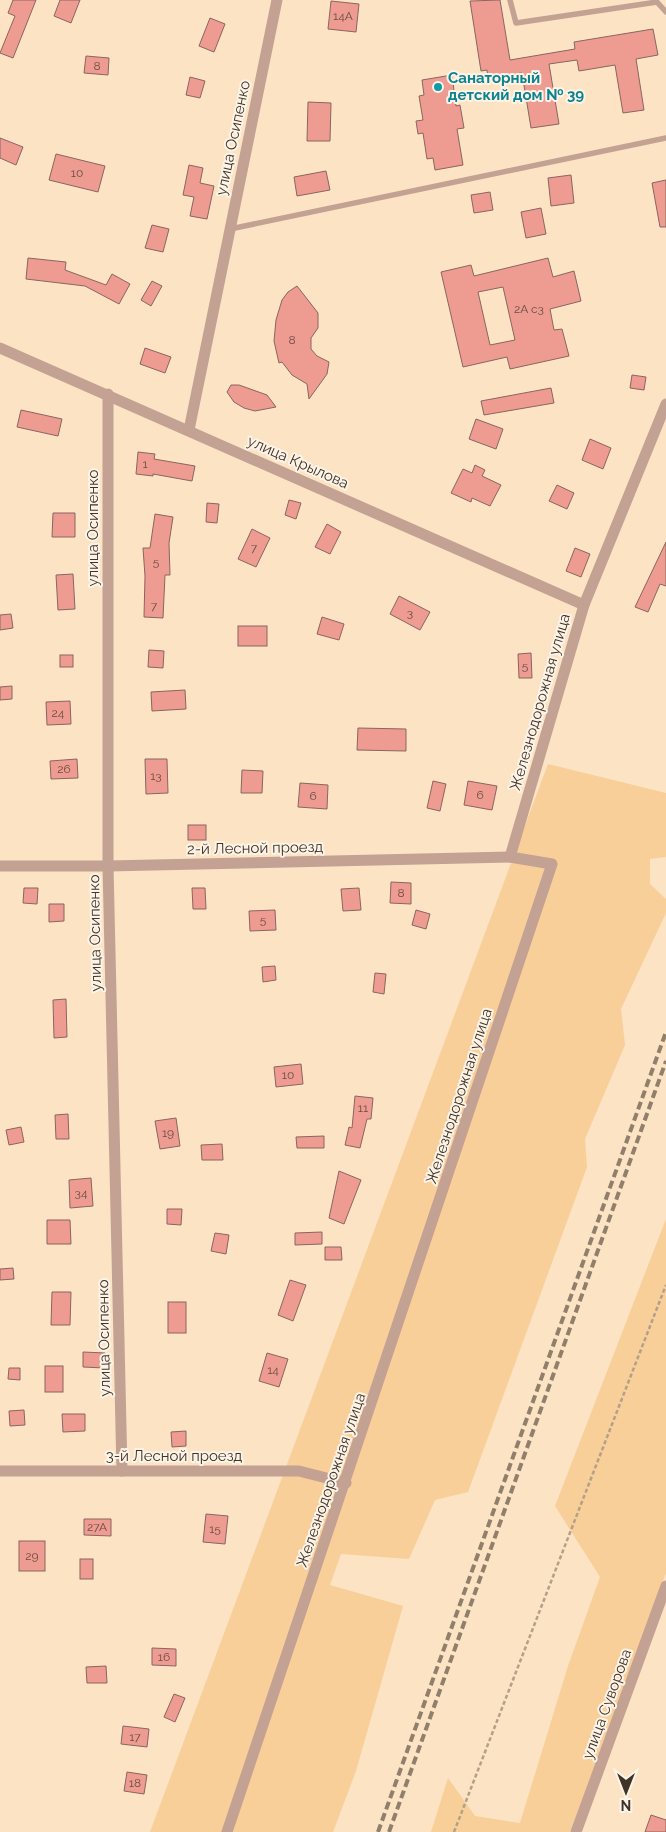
<svg xmlns="http://www.w3.org/2000/svg" width="666" height="1832" viewBox="0 0 666 1832" font-family="Raleway,sans-serif">
<style>
.green{fill:#f8ce99}
.building{fill:#ee9b92;stroke:#8a6561;fill-rule:evenodd}
.lines{fill:none;stroke-linecap:round;stroke-linejoin:round}
.path{stroke:#b4a088;stroke-width:2.5;stroke-dasharray:4 2.5;stroke-linecap:butt}
.lane{stroke:#c3a193;stroke-width:5.5}
.street{stroke:#c3a193;stroke-width:11}
.rail{stroke:#8f7f6b;stroke-width:4;stroke-dasharray:8 4;stroke-linecap:butt}
.culture-dot{fill:#0f9aa8;stroke:#fdf3e7;stroke-width:2}
.labels{text-anchor:middle;stroke-width:4;stroke-linejoin:round;paint-order:stroke}
.number-label{font-size:12px;fill:#6a4e42}
.culture-label{font-size:15px;font-weight:bold;fill:#0d838f;stroke:#fdf3e7;text-anchor:start}
.street-label{font-size:15px;fill:#3e3428;stroke:#fdf3e7}
</style>
<rect width="100%" height="100%" fill="#fce3c4"/>
<g class="green">
<polygon points="548,764 666,793 666,857 650,859 650,884 666,899 666,913 621,1009 625,1045 585,1139 587,1167 468,1492 435,1500 409,1559 341,1554 330,1585 403,1606 356,1771 333,1832 150,1832"/>
<polygon points="666,1219 666,1573 570,1832 431,1832 448,1778 475,1816 520,1823 568,1666 600,1577 555,1506"/>
</g>
<g class="building">
<polygon points="13,0 36,0 13,58 0,53 15,16 8,13"/>
<polygon points="60,0 80,0 71,23 54,16"/>
<polygon points="500,0 510,60 575,49 574,42 653,29 658,55 636,59 644,110 623,113 615,65 579,71 577,60 549,64 559,124 531,128 522,73 488,78 487,70 481,71 470,1"/>
<polygon points="331,1 359,4 356,32 328,29"/>
<polygon points="210,18 225,24 214,52 199,46"/>
<polygon points="86,56 109,58 108,75 84,73"/>
<polygon points="452,75 456,106 460,105 464,128 457,129 463,165 435,170 433,158 427,159 423,133 418,134 416,121 423,120 419,96 424,95 422,80"/>
<polygon points="190,77 205,81 200,98 186,95"/>
<polygon points="308,102 331,103 330,141 307,141"/>
<polygon points="0,138 23,147 16,165 0,158"/>
<polygon points="56,154 105,166 98,192 49,180"/>
<polygon points="189,165 203,168 200,183 214,186 207,219 190,216 194,197 183,195"/>
<polygon points="326,171 330,190 297,196 294,177"/>
<polygon points="571,175 574,203 551,206 548,178"/>
<polygon points="666,180 666,227 660,227 652,183"/>
<polygon points="490,192 493,210 474,213 471,195"/>
<polygon points="541,208 546,234 526,238 521,212"/>
<polygon points="152,225 169,229 163,252 145,248"/>
<polygon points="28,258 66,262 65,270 106,285 112,274 130,284 119,304 85,286 26,279"/>
<path d="M548 258 553 277 574 271 581 301 550 309 554 330 562 329 569 356 510 369 507 357 463 367 441 272 471 265 474 276ZM503 287 515 340 490 345 478 292Z"/>
<polygon points="152,281 162,286 151,306 141,300"/>
<polygon points="297,286 318,313 318,328 311,338 311,349 317,356 329,362 327,374 309,399 307,384 292,375 282,362 279,363 274,341 276,320 282,300 288,292"/>
<polygon points="145,348 171,357 165,373 140,364"/>
<polygon points="632,375 646,377 644,390 630,388"/>
<polygon points="231,385 239,385 267,395 276,407 255,411 244,408 234,402 227,392"/>
<polygon points="551,388 554,403 484,415 481,401"/>
<polygon points="21,410 62,419 58,436 17,427"/>
<polygon points="476,419 503,429 496,449 469,439"/>
<polygon points="590,439 611,448 603,469 582,460"/>
<polygon points="138,452 155,454 154,459 195,466 192,481 153,474 153,476 136,474"/>
<polygon points="475,465 485,470 482,476 501,485 490,506 472,498 471,502 451,493 463,469 472,473"/>
<polygon points="557,485 574,493 567,509 549,501"/>
<polygon points="289,500 301,503 296,519 285,515"/>
<polygon points="207,503 219,504 217,523 206,522"/>
<polygon points="53,513 75,513 75,537 52,537"/>
<polygon points="155,514 173,517 169,543 170,575 165,575 163,618 144,617 145,576 143,548 150,548"/>
<polygon points="327,524 341,532 330,554 315,547"/>
<polygon points="252,529 270,538 256,567 238,559"/>
<polygon points="666,542 666,586 660,584 648,612 635,607"/>
<polygon points="575,548 590,554 581,577 566,571"/>
<polygon points="73,574 75,609 58,610 56,575"/>
<polygon points="399,596 430,612 420,630 390,614"/>
<polygon points="11,614 13,628 0,630 0,615"/>
<polygon points="322,617 344,624 339,640 317,634"/>
<rect x="238" y="626" width="29" height="20"/>
<polygon points="149,650 164,651 163,668 148,667"/>
<polygon points="531,653 532,678 519,678 518,654"/>
<rect x="60" y="655" width="13" height="12"/>
<polygon points="12,686 12,699 0,700 0,687"/>
<polygon points="185,690 186,709 152,711 151,692"/>
<polygon points="70,701 71,724 47,725 46,702"/>
<polygon points="358,728 406,729 406,751 357,750"/>
<polygon points="77,759 78,778 51,779 50,761"/>
<polygon points="145,759 167,759 168,793 146,794"/>
<polygon points="242,770 263,771 262,793 241,793"/>
<polygon points="433,781 446,784 440,811 427,808"/>
<polygon points="468,781 497,786 492,810 464,805"/>
<polygon points="300,783 328,785 327,809 298,807"/>
<rect x="188" y="825" width="18" height="15"/>
<polygon points="391,882 411,883 411,904 390,903"/>
<polygon points="24,888 38,888 37,904 23,903"/>
<polygon points="192,888 205,888 206,909 193,909"/>
<polygon points="359,888 361,910 343,911 341,889"/>
<polygon points="49,904 64,904 64,921 49,922"/>
<polygon points="275,910 276,930 250,931 249,911"/>
<polygon points="416,910 430,914 426,929 412,925"/>
<polygon points="275,966 276,980 263,982 262,967"/>
<polygon points="375,973 386,974 384,994 373,992"/>
<polygon points="66,999 67,1037 54,1038 53,1000"/>
<polygon points="301,1064 303,1084 276,1087 274,1067"/>
<polygon points="355,1096 373,1098 371,1119 367,1119 360,1148 345,1145 349,1127 352,1128"/>
<polygon points="68,1114 69,1139 56,1139 55,1115"/>
<polygon points="176,1118 180,1146 160,1149 155,1121"/>
<polygon points="21,1127 24,1142 9,1145 6,1130"/>
<polygon points="324,1136 324,1148 297,1148 296,1137"/>
<polygon points="222,1144 223,1160 202,1160 201,1145"/>
<polygon points="339,1171 361,1180 344,1224 329,1218"/>
<polygon points="91,1178 93,1206 70,1208 69,1180"/>
<polygon points="167,1209 182,1209 181,1225 167,1224"/>
<polygon points="47,1220 70,1220 71,1244 47,1244"/>
<polygon points="322,1232 322,1244 295,1245 295,1233"/>
<polygon points="215,1233 229,1235 226,1254 211,1251"/>
<polygon points="325,1247 341,1247 342,1260 325,1260"/>
<polygon points="13,1268 14,1279 0,1280 0,1269"/>
<polygon points="290,1280 306,1285 293,1321 278,1315"/>
<polygon points="52,1292 71,1292 70,1325 51,1325"/>
<rect x="168" y="1302" width="18" height="31"/>
<polygon points="83,1352 105,1353 104,1368 83,1367"/>
<polygon points="267,1353 288,1359 279,1387 259,1381"/>
<rect x="45" y="1366" width="18" height="26"/>
<polygon points="9,1368 20,1368 20,1380 8,1379"/>
<polygon points="24,1410 25,1425 10,1426 9,1411"/>
<polygon points="62,1414 85,1414 85,1431 63,1432"/>
<polygon points="186,1431 186,1446 172,1447 171,1432"/>
<polygon points="206,1514 228,1516 225,1544 203,1542"/>
<polygon points="84,1519 111,1519 111,1536 84,1535"/>
<rect x="19" y="1541" width="26" height="30"/>
<rect x="80" y="1559" width="13" height="20"/>
<polygon points="152,1648 176,1649 176,1666 152,1665"/>
<polygon points="106,1666 107,1683 87,1683 86,1667"/>
<polygon points="174,1694 185,1698 175,1722 164,1717"/>
<polygon points="123,1726 149,1729 147,1747 121,1744"/>
<polygon points="127,1772 147,1775 144,1794 124,1791"/>
<polygon points="651,1815 666,1820 666,1832 645,1832"/>
</g>
<g class="lines">
<polyline class="path" points="454,1832 666,1285"/>
<g class="lane">
<polyline points="510,0 516,23 657,2 666,12"/>
<polyline points="230,229 666,138"/>
</g>
<g class="street">
<polyline points="0,348 584,605"/>
<polyline points="108,394 108,866 122,1471"/>
<polyline points="189,430 277,0"/>
<polyline points="0,866 108,866 510,857"/>
<polyline points="0,1471 299,1471 346,1483"/>
<polyline points="227,1832 552,864 510,857 584,605 666,404"/>
<polyline points="576,1832 666,1586"/>
</g>
<g class="rail">
<polyline points="378,1832 666,1032"/>
<polyline points="389,1832 666,1061"/>
</g>
</g>
<circle class="culture-dot" cx="438" cy="87" r="5"/>
<g class="labels">
<g class="number-label">
<text x="343" y="20">14А</text>
<text x="97" y="70">8</text>
<text x="77" y="177">10</text>
<text x="529" y="313">2А с3</text>
<text x="292" y="344">8</text>
<text x="145" y="468">1</text>
<text x="254" y="552">7</text>
<text x="156" y="566">5</text>
<text x="154" y="610">7</text>
<text x="410" y="617">3</text>
<text x="525" y="670">5</text>
<text x="58" y="717">24</text>
<text x="64" y="773">26</text>
<text x="156" y="780">13</text>
<text x="480" y="799">6</text>
<text x="313" y="800">6</text>
<text x="401" y="897">8</text>
<text x="263" y="924">5</text>
<text x="288" y="1079">10</text>
<text x="363" y="1112">11</text>
<text x="168" y="1137">19</text>
<text x="81" y="1197">34</text>
<text x="273" y="1374">14</text>
<text x="97" y="1531">27А</text>
<text x="215" y="1533">15</text>
<text x="32" y="1560">29</text>
<text x="164" y="1661">16</text>
<text x="135" y="1741">17</text>
<text x="135" y="1787">18</text>
</g>
<g class="culture-label">
<text x="448" y="83">Санаторный<tspan x="448" dy="17">детский дом № 39</tspan></text>
</g>
<g class="street-label">
<text transform="translate(233 138) rotate(-78)" y="5">улица Осипенко</text>
<text transform="translate(298 462) rotate(24)" y="5">улица Крылова</text>
<text transform="translate(93 528) rotate(-90)" y="5">улица Осипенко</text>
<text transform="translate(540 702) rotate(-74)" y="5">Железнодорожная улица</text>
<text transform="translate(255 848) rotate(-1)" y="5">2-й Лесной проезд</text>
<text transform="translate(95 933) rotate(-91)" y="5">улица Осипенко</text>
<text transform="translate(459 1096) rotate(-72)" y="5">Железнодорожная улица</text>
<text transform="translate(104 1338) rotate(-91)" y="5">улица Осипенко</text>
<text x="174" y="1461">3-й Лесной проезд</text>
<text transform="translate(331 1480) rotate(-71)" y="5">Железнодорожная улица</text>
<text transform="translate(607 1704) rotate(-70)" y="5">улица Суворова</text>
</g>
</g>
<g transform="translate(626 1792) rotate(180)" stroke="#fdf3e7" stroke-width="4" paint-order="stroke">
<path d="M0-4L9 19L0 12L-9 19Z" fill="#3e3428"/>
<text y="-8" font-size="14" font-weight="bold" text-anchor="middle" fill="#3e3428">N</text>
</g>
</svg>
